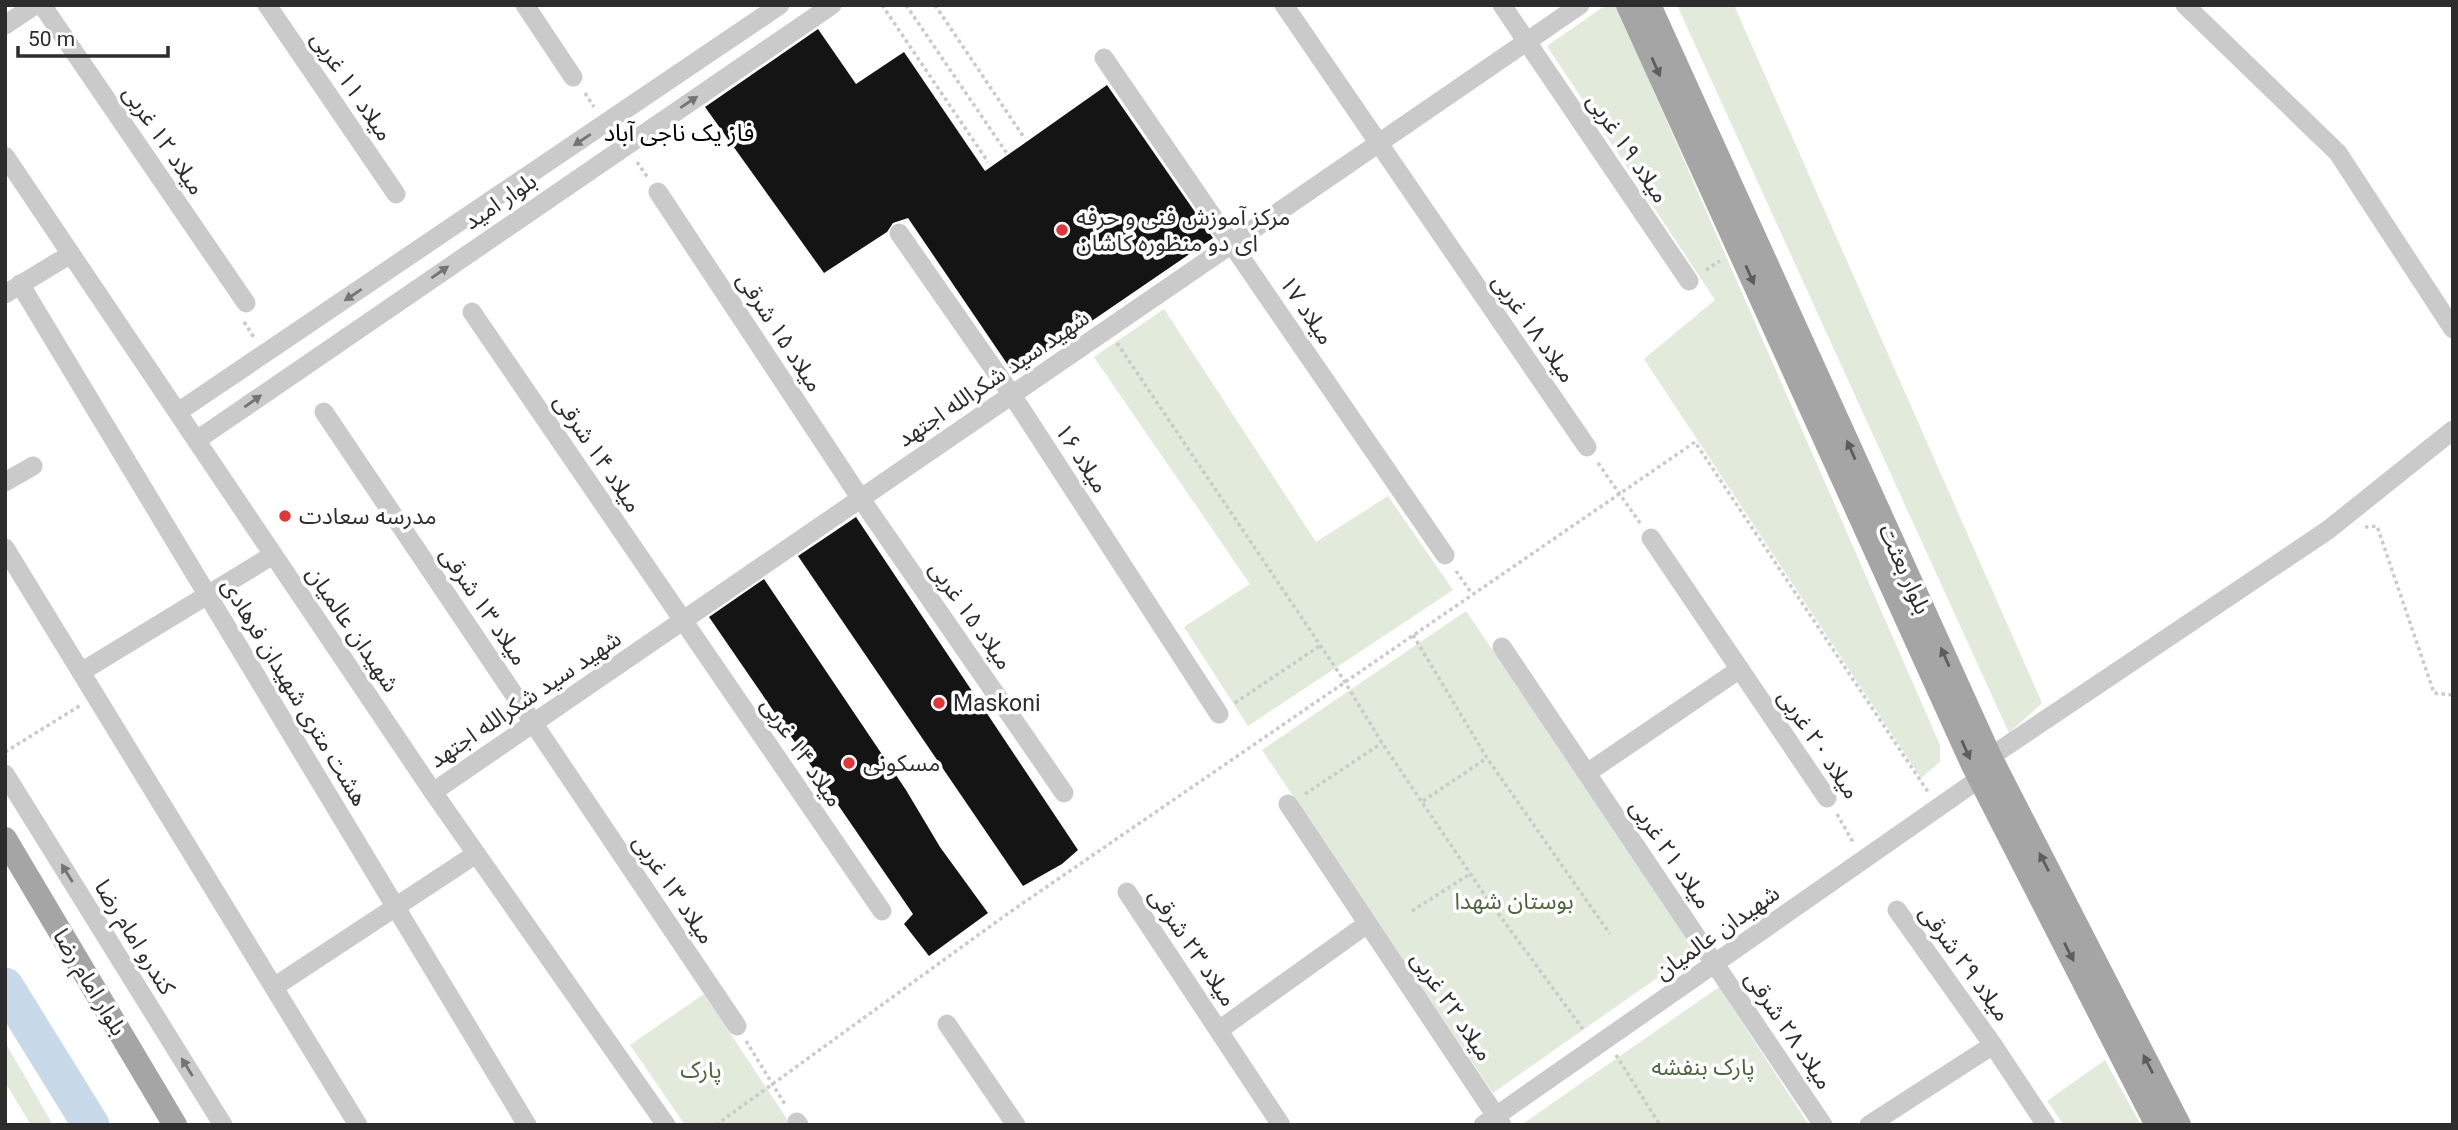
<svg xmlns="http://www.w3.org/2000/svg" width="2458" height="1130" viewBox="0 0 2458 1130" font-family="Roboto,'Noto Sans Arabic',sans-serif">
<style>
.green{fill:#e2eadb}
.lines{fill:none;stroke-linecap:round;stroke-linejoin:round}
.river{stroke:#c8dae9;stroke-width:37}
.building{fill:#141414}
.path{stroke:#cacaca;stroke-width:3.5;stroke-dasharray:3.5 3.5;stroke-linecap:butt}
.minor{stroke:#cacaca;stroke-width:19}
.major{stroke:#a5a5a5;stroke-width:24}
.oneway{fill:#5d5d5d}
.oneway2{fill:#747474}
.poi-dot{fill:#db383a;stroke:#fff;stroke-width:2.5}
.labels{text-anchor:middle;stroke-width:7;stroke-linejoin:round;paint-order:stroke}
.street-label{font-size:23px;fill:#2d2d2d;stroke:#fff}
.poi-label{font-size:23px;fill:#2d2d2d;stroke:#fff;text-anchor:start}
.park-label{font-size:23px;fill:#4d653d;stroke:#fff}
.neighbourhood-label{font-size:24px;fill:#000;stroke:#fff}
</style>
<rect width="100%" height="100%" fill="#fff"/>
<g class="green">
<polygon points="1606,5 1616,5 1940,745 1940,762 1921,778 1644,359 1715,300 1547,46"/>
<polygon points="1677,5 1734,5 2042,703 2009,733"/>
<polygon points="1164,309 1316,542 1388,496 1453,590 1248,726 1184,627 1250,584 1094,357"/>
<polygon points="1466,611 1697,950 1493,1093 1262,750"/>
<polygon points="1719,987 1809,1125 1521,1125"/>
<polygon points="704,994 791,1125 685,1125 630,1045"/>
<polygon points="5,1042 53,1125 31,1125 5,1082"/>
<polygon points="2105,1060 2141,1125 2064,1125 2047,1101"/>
</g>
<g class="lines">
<polyline class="river" points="5,986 91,1125"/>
</g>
<g class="building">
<polygon points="818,29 856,84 904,52 985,171 1107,85 1213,238 1014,374 908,218 893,223 887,232 824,273 705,107"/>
<polygon points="856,517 1078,850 1062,864 1023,886 798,556"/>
<polygon points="764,579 906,790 940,847 988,913 929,956 904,924 913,914 709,617"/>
</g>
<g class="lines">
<g class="path">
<polyline points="882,5 988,162"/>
<polyline points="906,5 1008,155"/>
<polyline points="935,5 1025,139"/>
<polyline points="585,93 594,107"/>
<polyline points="637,162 648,178"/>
<polyline points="1706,270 1720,261"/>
<polyline points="244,322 255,339"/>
<polyline points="1117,343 1345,682 1382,743 1484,894 1585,1032"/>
<polyline points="1598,463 1640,523"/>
<polyline points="2365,527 2377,526 2434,693 2453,695"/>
<polyline points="1456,571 1472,594"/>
<polyline points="1413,635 1487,758 1610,934"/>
<polyline points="1235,703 1321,645"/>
<polyline points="5,752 81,705"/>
<polyline points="1305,794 1382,743"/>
<polyline points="1423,801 1487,758"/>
<polyline points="1837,814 1854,844"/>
<polyline points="1412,911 1470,874"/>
<polyline points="746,1041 786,1106"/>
<polyline points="1616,1055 1660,1125"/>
<polyline points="716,1125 1010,912 1695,442 1928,792"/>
</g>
<g class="minor">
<polyline points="42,5 246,303"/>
<polyline points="267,5 396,194"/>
<polyline points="525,5 573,77"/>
<polyline points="1284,5 1587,447"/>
<polyline points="1502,5 1689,281"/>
<polyline points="2185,5 2338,153 2453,329"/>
<polyline points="5,25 35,5"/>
<polyline points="1104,58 1445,555"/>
<polyline points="5,156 433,792 666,1125"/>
<polyline points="658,192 861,499 1064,793"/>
<polyline points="899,233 1012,395 1219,714"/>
<polyline points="20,284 527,1125"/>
<polyline points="5,294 71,254"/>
<polyline points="472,312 882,911"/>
<polyline points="178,412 780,5"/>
<polyline points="324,412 737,1026"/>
<polyline points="197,440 832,5"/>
<polyline points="5,482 33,466"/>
<polyline points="1651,538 1827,798"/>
<polyline points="5,548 358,1125"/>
<polyline points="1502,647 1823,1125"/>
<polyline points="81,672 273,555"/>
<polyline points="1990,757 2328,530 2453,430"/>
<polyline points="1587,773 1740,669"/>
<polyline points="5,774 223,1125"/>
<polyline points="433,792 1580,5"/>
<polyline points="1288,804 1502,1125"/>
<polyline points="1127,892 1281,1125"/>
<polyline points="1897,910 1993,1045 2046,1125"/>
<polyline points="274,987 476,854"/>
<polyline points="947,1024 1016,1125"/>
<polyline points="1219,1030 1367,924"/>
<polyline points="797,1122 799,1125"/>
<polyline points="1483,1125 1979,779"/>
<polyline points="1869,1125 1993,1045"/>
</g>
<g class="major">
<polyline points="1628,5 1973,765 2157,1125"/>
<polyline points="1649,5 1990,757 2179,1125"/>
<polyline points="5,839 175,1125"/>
</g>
</g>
<defs><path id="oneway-solid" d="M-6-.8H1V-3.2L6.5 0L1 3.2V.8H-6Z" transform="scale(1.75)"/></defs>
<g class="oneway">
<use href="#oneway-solid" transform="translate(1656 67) rotate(66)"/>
<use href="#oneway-solid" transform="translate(1750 275) rotate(66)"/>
<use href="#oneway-solid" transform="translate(1851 450) rotate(-114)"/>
<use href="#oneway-solid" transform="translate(1945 657) rotate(-114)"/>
<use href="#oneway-solid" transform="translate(1966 750) rotate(66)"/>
<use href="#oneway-solid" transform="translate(2044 862) rotate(-117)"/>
<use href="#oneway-solid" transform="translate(2069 952) rotate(63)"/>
<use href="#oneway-solid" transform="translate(2148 1064) rotate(-117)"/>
</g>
<g class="oneway2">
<use href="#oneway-solid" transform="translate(689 102) rotate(-34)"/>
<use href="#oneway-solid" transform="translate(582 140) rotate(146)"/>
<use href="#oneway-solid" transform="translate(440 272) rotate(-35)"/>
<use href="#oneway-solid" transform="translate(353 295) rotate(146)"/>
<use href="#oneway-solid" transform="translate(253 401) rotate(-35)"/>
<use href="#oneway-solid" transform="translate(67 873) rotate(-122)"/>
<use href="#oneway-solid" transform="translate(187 1067) rotate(-122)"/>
</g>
<g class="poi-dot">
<circle cx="1062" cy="230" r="7"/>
<circle cx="285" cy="516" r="7"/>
<circle cx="939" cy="703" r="7"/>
<circle cx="849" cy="763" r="7"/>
</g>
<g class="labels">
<g class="street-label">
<text transform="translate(352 86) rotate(56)" y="8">میلاد ۱۱ غربی</text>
<text transform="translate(164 140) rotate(56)" y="8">میلاد ۱۲ غربی</text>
<text transform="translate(1628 148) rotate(56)" y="8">میلاد ۱۹ غربی</text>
<text transform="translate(500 201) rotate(-34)" y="8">بلوار امید</text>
<text transform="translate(1307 310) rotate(56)" y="8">میلاد ۱۷</text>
<text transform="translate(1534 328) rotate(55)" y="8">میلاد ۱۸ غربی</text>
<text transform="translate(780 332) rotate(57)" y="8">میلاد ۱۵ شرقی</text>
<text transform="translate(993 378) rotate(-34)" y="8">شهید سید شکرالله اجتهد</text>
<text transform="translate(598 453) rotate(56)" y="8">میلاد ۱۴ شرقی</text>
<text transform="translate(1082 458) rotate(57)" y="8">میلاد ۱۶</text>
<text transform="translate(1905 569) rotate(66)" y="8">بلوار بعثت</text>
<text transform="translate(484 606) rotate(56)" y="8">میلاد ۱۳ شرقی</text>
<text transform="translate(971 615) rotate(55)" y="8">میلاد ۱۵ غربی</text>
<text transform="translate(353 629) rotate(56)" y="8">شهیدان عالمیان</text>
<text transform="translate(295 692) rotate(59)" y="8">هشت متری شهیدان فرهادی</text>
<text transform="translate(525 699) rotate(-34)" y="8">شهید سید شکرالله اجتهد</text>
<text transform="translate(1819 744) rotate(56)" y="8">میلاد ۲۰ غربی</text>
<text transform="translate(802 752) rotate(56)" y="8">میلاد ۱۴ غربی</text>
<text transform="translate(1671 854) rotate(56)" y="8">میلاد ۲۱ غربی</text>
<text transform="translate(674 889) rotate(56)" y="8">میلاد ۱۳ غربی</text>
<text transform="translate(1717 932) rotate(-35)" y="8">شهیدان عالمیان</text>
<text transform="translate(135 937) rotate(58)" y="8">کندرو امام رضا</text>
<text transform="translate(1193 947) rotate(56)" y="8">میلاد ۲۳ شرقی</text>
<text transform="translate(1965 963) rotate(54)" y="8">میلاد ۲۹ شرقی</text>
<text transform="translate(90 982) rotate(59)" y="8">بلوار امام رضا</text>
<text transform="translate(1452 1006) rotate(56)" y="8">میلاد ۲۲ غربی</text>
<text transform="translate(1789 1030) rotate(56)" y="8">میلاد ۲۸ شرقی</text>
</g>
<g class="poi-label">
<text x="1076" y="225">مرکز آموزش فنی و حرفه<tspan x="1076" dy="26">ای دو منظوره کاشان</tspan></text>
<text x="299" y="524">مدرسه سعادت</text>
<text x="953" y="711">Maskoni</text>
<text x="863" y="771">مسکونی</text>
</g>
<g class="park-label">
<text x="1514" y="909">بوستان شهدا</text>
<text x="1703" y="1075">پارک بنفشه</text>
<text x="701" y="1078">پارک</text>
</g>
<g class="neighbourhood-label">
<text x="679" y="141">فاز یک ناجی آباد</text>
</g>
</g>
<rect width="2458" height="1130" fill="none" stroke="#2d2d2d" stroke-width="14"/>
<path d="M18 46v10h150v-10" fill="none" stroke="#2d2d2d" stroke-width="3.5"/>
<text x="28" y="46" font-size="21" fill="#2d2d2d" stroke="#ffffff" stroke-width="5" paint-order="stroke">50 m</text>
</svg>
